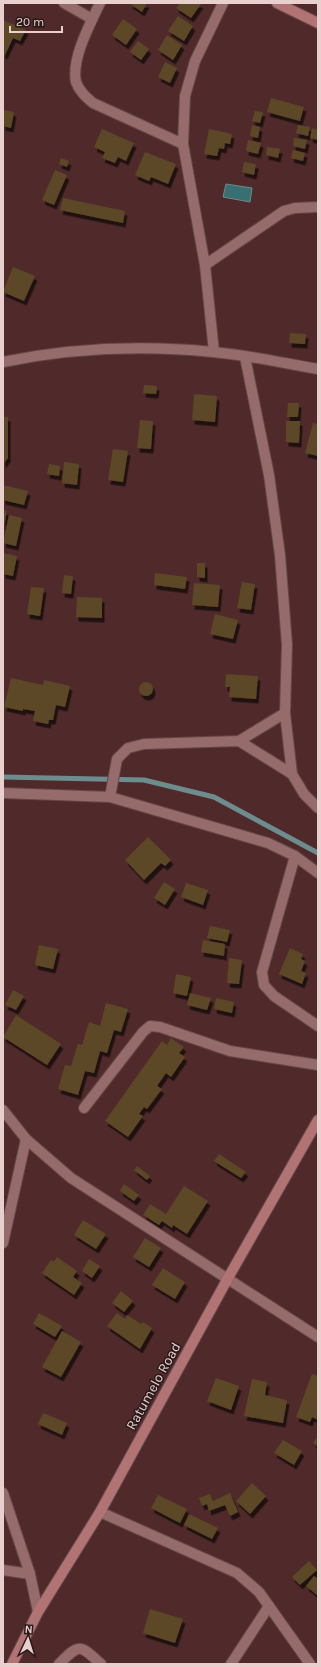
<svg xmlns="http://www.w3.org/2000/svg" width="321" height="1667" viewBox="0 0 321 1667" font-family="Karla,sans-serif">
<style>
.water{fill:#386f71;stroke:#6d8c8d}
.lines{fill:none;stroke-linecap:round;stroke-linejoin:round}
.stream{stroke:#6d8c8d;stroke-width:5}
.building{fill:#5b4726;filter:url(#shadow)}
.street-casing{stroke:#664748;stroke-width:12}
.secondary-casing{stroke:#664748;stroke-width:12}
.street{stroke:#966b6b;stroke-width:10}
.secondary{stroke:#b17374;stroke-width:10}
.labels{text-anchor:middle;stroke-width:3;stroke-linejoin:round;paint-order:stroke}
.street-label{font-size:14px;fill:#e8d0cf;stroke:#2a1919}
</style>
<defs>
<filter id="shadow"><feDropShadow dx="2.5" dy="4.5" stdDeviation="0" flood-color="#0009"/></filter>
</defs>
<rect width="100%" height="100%" fill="#502a2b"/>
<polygon class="water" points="226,184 252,188 250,202 223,197"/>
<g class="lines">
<polyline class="stream" points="3,777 144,780 214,797 318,853"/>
</g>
<g class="building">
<polygon points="129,3 147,3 142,12"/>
<polygon points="180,3 199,3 201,4 191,18 176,8"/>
<polygon points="178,16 193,26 184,41 168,31"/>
<polygon points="123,19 137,29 126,45 112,35"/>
<polygon points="3,20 26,30 20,41 13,38 5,55 3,54"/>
<polygon points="167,35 182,45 173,60 158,50"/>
<polygon points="138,41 149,49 141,60 130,52"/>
<polygon points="165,62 177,68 170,83 158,77"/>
<polygon points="271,98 304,107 300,121 267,112"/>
<polygon points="4,110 14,112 11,128 3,126"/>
<polygon points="255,111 263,112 260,123 252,121"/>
<polygon points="252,125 260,127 258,138 250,136"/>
<polygon points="298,125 310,127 308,136 296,133"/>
<polygon points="312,128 318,130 318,140 310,138"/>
<polygon points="102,129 134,143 126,161 118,157 115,163 102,158 105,152 94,147"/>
<polygon points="209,129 232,134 230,144 225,143 224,149 219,148 217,156 204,154"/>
<polygon points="294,138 307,140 305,149 293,146"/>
<polygon points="248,140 261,143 258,154 246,151"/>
<polygon points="267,147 280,149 278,158 266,155"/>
<polygon points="293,150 305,153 303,161 291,158"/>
<polygon points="145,152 176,164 168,184 151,177 149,181 135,175"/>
<polygon points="61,158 69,161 67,167 59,164"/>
<polygon points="244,162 256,164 254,175 242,172"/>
<polygon points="55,170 67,175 54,205 42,200"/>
<polygon points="63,198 125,211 123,223 60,210"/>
<polygon points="13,267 35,276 24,301 3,292"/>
<polygon points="290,333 306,334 305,344 289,343"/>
<polygon points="144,385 157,386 156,394 143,393"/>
<polygon points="194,394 217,396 215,422 192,420"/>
<polygon points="288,403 299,403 298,417 287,417"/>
<polygon points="3,417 8,417 8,458 3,464"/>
<polygon points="140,420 153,421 151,449 137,448"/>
<polygon points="286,421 300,421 299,443 286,442"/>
<polygon points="313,423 318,424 318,456 305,453"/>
<polygon points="113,449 128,451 123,482 108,480"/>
<polygon points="64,462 79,464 77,485 62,483"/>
<polygon points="49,464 60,466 59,476 47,474"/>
<polygon points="3,485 28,491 24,505 3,500"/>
<polygon points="3,510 7,511 4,526 3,526"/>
<polygon points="9,515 22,518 16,546 3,543"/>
<polygon points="3,553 17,556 13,576 3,574"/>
<polygon points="197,563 205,563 205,578 197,577"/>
<polygon points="155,573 187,577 185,589 154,585"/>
<polygon points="64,575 73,576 71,594 62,593"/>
<polygon points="242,582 255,584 251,610 237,608"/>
<polygon points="194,583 220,585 218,607 192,605"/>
<polygon points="31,587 44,588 40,616 27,614"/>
<polygon points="77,597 102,598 102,618 76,617"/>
<polygon points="215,614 238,620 233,639 210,634"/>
<polygon points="226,674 258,676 256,699 229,697 230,687 225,687"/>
<polygon points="11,678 43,685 44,680 70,686 65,707 56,705 53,720 49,720 48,724 33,721 35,711 23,709 23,711 4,707"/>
<circle cx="146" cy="689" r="7"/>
<polygon points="148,837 171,860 165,866 161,863 144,880 125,860"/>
<polygon points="164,882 175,889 165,905 154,898"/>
<polygon points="186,883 208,890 203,905 181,897"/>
<polygon points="210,926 230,930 227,942 207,938"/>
<polygon points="203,940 225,944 224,956 201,952"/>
<polygon points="39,945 58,949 53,969 35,965"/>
<polygon points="290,948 303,954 301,959 305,961 301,971 306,973 302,984 279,974"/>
<polygon points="229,958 242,960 239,984 227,983"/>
<polygon points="176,974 191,977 187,996 173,993"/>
<polygon points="13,990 24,996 16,1010 5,1005"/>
<polygon points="190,993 211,998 207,1010 187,1005"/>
<polygon points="216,998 234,1002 232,1013 214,1009"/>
<polygon points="106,1003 128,1009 121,1032 114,1030 107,1053 100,1051 94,1073 85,1071 78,1095 58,1089 65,1065 71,1066 78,1044 82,1045 89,1022 100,1026"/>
<polygon points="16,1015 61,1044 47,1065 3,1037"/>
<polygon points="171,1038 184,1047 179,1053 185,1057 171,1077 166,1073 157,1086 162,1089 147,1109 144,1107 139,1114 143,1116 128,1137 105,1121 162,1041 167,1045"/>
<polygon points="219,1154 246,1172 241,1178 214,1161"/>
<polygon points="137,1166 150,1176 147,1180 134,1170"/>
<polygon points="124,1184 139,1195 134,1201 120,1191"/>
<polygon points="184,1186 208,1201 187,1234 173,1225 172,1228 162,1221 159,1225 143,1215 150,1204 166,1214"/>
<polygon points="83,1220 106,1234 96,1249 74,1235"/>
<polygon points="145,1238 161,1248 149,1267 133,1257"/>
<polygon points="57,1257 77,1271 73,1277 82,1283 74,1295 42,1273 51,1260 54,1262"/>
<polygon points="89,1259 100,1266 92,1278 82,1271"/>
<polygon points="163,1268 185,1282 175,1299 152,1285"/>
<polygon points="121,1291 133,1301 124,1312 112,1303"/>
<polygon points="39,1313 62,1326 55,1337 33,1324"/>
<polygon points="117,1313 125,1319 127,1315 141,1324 143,1322 152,1328 140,1349 107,1326"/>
<polygon points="62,1331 81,1342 61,1377 42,1367"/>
<polygon points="312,1374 318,1376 318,1420 312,1417 310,1422 296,1417"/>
<polygon points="216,1378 239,1386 231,1410 207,1401"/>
<polygon points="252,1379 267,1382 265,1395 287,1400 283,1423 244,1416"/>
<polygon points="43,1413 67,1423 62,1435 38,1424"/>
<polygon points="318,1436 318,1446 313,1443"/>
<polygon points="283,1440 302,1451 294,1465 274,1453"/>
<polygon points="252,1483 266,1496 250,1514 236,1501"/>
<polygon points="230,1493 238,1512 230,1516 225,1505 209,1511 207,1504 202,1506 199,1498 210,1494 213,1501"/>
<polygon points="158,1495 187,1509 180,1523 151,1508"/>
<polygon points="189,1514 218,1528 212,1539 184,1525"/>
<polygon points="309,1561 317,1570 300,1585 292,1577"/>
<polygon points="314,1576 318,1579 318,1596 306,1586"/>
<polygon points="150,1609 183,1619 175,1643 143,1633"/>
</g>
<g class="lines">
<g class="street-casing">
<g id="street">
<polyline points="64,3 92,19"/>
<path d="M100 3C90 24 71 59 76 82 79 91 86 97 93 103L183 144"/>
<polyline points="205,265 284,211 295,208 318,207"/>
<polyline points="214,352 205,265 183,144 185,96 195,61 223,3"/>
<polyline points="245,357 269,475 280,555 287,645 285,713 292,774 304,794 318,808"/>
<path d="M3 362C72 348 142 345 213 352 248 355 283 363 318 369"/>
<polyline points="239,741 285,713"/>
<polyline points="3,793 110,797 268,843 295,856 318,873"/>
<polyline points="110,797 117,759 128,748 144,744 239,741 292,774"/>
<polyline points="295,856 262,972 264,985 274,996 318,1026"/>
<polyline points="84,1108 143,1032 150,1026 160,1027 230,1051 318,1065"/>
<polyline points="3,1110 26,1139 71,1178 318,1337"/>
<polyline points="3,1243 26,1139"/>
<polyline points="3,1493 30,1574 38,1612"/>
<polyline points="100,1512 237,1573 259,1592 310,1664"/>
<polyline points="3,1570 30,1574"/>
<path d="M59 1664C80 1643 79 1644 101 1664"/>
<polyline points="231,1664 269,1606"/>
</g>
</g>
<g class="secondary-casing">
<g id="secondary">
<polyline points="277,3 318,23"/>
<polyline points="12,1664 38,1612 100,1512 228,1278 318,1120"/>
</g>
</g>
<use href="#street" class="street"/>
<use href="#secondary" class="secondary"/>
</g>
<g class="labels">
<g class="street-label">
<text transform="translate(153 1386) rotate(-61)" y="5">Ratumelo Road</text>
</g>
</g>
<rect width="321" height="1667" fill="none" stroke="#e8d0cf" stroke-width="8"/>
<g transform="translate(28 1639) rotate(4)" stroke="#2a1919" stroke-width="3" paint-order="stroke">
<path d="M0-3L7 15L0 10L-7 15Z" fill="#e8d0cf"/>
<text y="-6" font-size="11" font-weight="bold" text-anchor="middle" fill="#e8d0cf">N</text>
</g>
<path d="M10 26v6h52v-6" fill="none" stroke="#e8d0cf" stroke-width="2"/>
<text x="16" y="26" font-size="12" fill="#e8d0cf" stroke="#2a1919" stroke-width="3" paint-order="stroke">20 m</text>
</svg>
